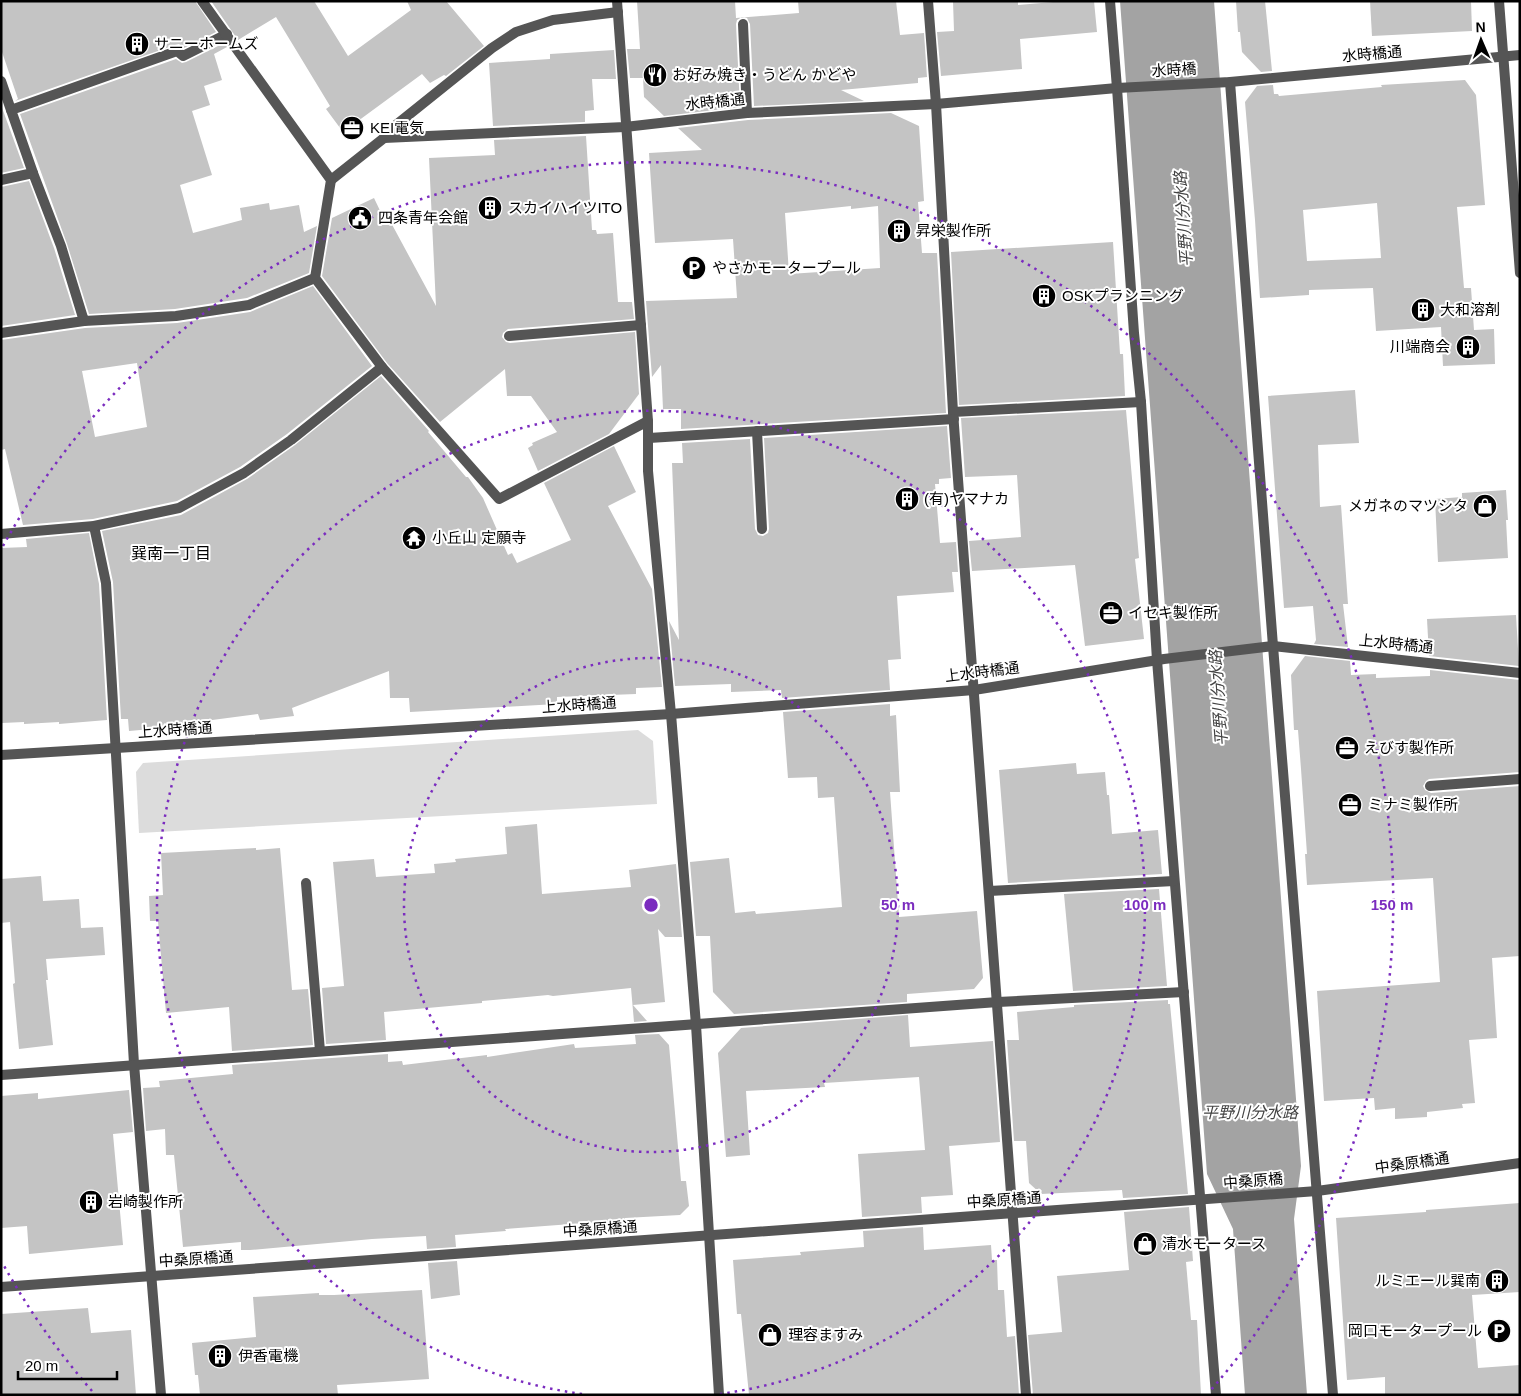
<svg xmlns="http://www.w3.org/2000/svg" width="1521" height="1396" viewBox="0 0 1521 1396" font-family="Arial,'Noto Sans JP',sans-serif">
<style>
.green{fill:#dcdcdc}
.water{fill:#a3a3a3}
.building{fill:#c4c4c4;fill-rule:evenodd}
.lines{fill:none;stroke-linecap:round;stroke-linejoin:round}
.pedestrian{stroke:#555;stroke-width:10}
.minor{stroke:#555;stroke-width:10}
.tertiary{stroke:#555;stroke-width:10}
.ring{fill:none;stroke:#7b2cbf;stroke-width:2.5;stroke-dasharray:2.5 5}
.labels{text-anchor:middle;stroke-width:4;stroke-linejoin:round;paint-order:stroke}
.poi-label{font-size:15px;fill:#000;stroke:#fff;text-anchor:start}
.street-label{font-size:15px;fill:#000;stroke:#fff}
.water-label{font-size:16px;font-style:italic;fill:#444;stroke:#fff}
.neighbourhood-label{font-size:16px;fill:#000;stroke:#fff}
.centre{fill:#7b2cbf;stroke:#fff;stroke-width:2.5}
.ring-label{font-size:15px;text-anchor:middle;font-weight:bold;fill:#7b2cbf;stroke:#fff;stroke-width:4;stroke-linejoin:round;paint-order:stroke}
</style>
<rect width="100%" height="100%" fill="#fff"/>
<polygon class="green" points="638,730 653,741 657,804 139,833 136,772 143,763"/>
<polygon class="water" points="1120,1 1214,1 1301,1166 1294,1219 1307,1395 1245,1395 1233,1229 1207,1174"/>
<g class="building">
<polygon points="1,1 195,1 216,32 184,48 179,44 175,45 15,101 18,99 1,49"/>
<polygon points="211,1 314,1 348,56 411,10 407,1 446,1 484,46 446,76 444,75 430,83 422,74 343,132 326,109 330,106 276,17 238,40"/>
<polygon points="637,1 735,1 736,18 799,13 798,1 896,1 900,35 924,33 927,77 918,78 918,83 841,90 864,101 754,106 750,24 747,18 742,17 737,20 736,24 740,107 664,116 644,97 643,78 630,78 627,49 640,49"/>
<polygon points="953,1 1018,1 1018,5 1065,1 1094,1 1097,32 1020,39 1022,69 941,76 937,32 954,31"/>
<polygon points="1236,1 1265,1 1272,71 1261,72 1242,52 1240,32 1238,32"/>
<polygon points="1370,1 1471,1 1472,31 1372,36"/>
<polygon points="224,43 227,47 214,54 222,80 204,86 210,105 192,111 212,175 180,185 193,233 242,220 240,208 269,203 270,210 299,205 304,232 317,226 309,273 247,298 175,309 89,314 67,244 20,114 176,59 182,63 186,62"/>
<polygon points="614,50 616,79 592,79 594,110 585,111 585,122 493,126 489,63 550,59 550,54"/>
<path d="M1465 80 1476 95 1485 205 1457 207 1464 288H1471L1474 330 1494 329 1495 364 1443 366 1441 327 1376 331 1373 288 1309 290V295L1260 298 1255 220 1245 102 1257 86 1273 85 1274 94H1278L1279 96 1382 87 1381 85ZM1377 203 1381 258 1307 261 1303 210Z"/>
<polygon points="1,105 24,168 1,173"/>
<path d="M891 113 919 126 924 201 918 202 922 253H937L946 413 681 429V409H663L661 365 652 377 646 301 737 298 733 239 655 243 649 153 702 150 678 128 748 120ZM851 206V209L878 206 880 268 789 274 785 213Z"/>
<polygon points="586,136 592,230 596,230 597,234 613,233 618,302 632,302 634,319 508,329 503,333 502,337 506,342 510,343 635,332 639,394 609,434 538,471 528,448 533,445 532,443 557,432 531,396 507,396 505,369 440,422 387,363 322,276 332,218 374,198 385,221 389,219 436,306 429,158 495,155 494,140"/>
<polygon points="29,181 54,248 75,315 1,326 1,187"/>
<polygon points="1113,242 1120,354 1123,354 1125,396 959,405 951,252"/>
<path d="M313 286 372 366 287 434 240 467 177 501 93 519 23 525 5 449 1 450V340L85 328 177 323 250 312ZM137 363 147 427 95 437 82 371Z"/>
<polygon points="381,376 429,431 428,432 466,477 468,477 483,498 508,555 512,553 517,563 571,540 544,483 614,446 636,492 608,506 652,589 662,687 636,688 636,694 557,697 557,704 410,712 409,698 390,698 389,671 292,708 294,716 260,720 258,714 197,722 197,725 129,731 128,719 121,719 113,582 102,531 181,515 247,479 295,445"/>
<polygon points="1355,390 1359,443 1318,445 1320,507 1341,505 1348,604 1343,604 1348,647 1314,644 1316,640 1313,606 1284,608 1268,396"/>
<polygon points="1126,410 1139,558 1135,559 1144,639 1085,646 1075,565 972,571 969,541 1021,537 1017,475 965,477 961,418"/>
<polygon points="947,426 951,478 939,479 939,484 935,484 940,543 956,542 958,572 952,572 954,592 897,596 901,659 888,660 890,690 782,698 781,690 731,692 731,684 675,686 669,621 679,640 672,463 683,463 682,443 750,439 755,529 758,535 763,536 768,533 769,529 764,438"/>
<polygon points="1506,490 1508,520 1506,520 1508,558 1438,562 1435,499 1462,497 1462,493"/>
<polygon points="89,533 99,584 107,720 59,724 59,722 24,724 24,722 2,723 1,548 27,547 26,539"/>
<polygon points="1516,615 1519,666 1429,656 1427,619"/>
<polygon points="1305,656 1350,661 1351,675 1376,674 1376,678 1430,676 1430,670 1520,680 1520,772 1429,779 1426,781 1423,786 1425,790 1431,793 1520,786 1520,956 1492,958 1497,1038 1469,1040 1475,1103 1462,1104 1463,1108 1427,1112 1427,1117 1395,1119 1395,1108 1375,1110 1374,1098 1324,1101 1317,991 1440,982 1433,878 1307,885 1305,854 1307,854 1301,769 1298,730 1294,730 1291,675"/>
<polygon points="890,704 890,716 896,715 900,792 890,792 899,917 977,911 983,978 974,989 907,994 907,1002 734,1014 713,992 710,936 696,936 690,862 729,858 735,913 755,911 756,914 842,907 834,797 818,798 817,777 788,778 783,712"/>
<polygon points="1076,763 1077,774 1105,772 1107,795 1109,795 1112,834 1158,830 1162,874 1008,883 999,770"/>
<polygon points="537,824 542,894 631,887 629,870 676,864 682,937 665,937 658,929 665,1002 633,1005 647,1021 634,1022 631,988 553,996 548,995 482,1001 482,1003 384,1012 386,1040 326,1044 322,988 344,986 333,862 374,859 376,877 435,873 434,864 456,862 455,859 507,854 505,827"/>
<polygon points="256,848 256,850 280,848 292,990 308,989 313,1045 232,1051 229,1007 166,1013 158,921 150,921 149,896 163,895 161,853"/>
<polygon points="41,876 43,901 79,899 81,928 103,927 105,955 46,959 48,980 46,980 53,1045 19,1049 13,984 15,983 10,922 1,923 1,879"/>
<polygon points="1159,889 1167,986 1073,991 1064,894"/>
<polygon points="1168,1000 1168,1004 1170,1004 1188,1194 1123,1198 1122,1190 1041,1194 1029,1183 1026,1141 1014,1141 1007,1040 1019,1040 1017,1012 1074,1007 1074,1005"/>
<polygon points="908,1015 910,1047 993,1041 1000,1142 949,1146 953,1195 921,1197 922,1213 862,1217 858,1154 925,1150 919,1077 824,1083 825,1087 746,1091 750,1155 726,1157 718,1053 741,1028"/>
<polygon points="659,1034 669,1045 681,1181 686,1181 689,1206 680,1215 625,1218 625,1220 505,1229 506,1231 455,1235 456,1247 427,1249 426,1236 372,1239 250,1250 241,1250 241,1242 183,1247 174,1155 166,1155 165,1129 146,1131 143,1088 160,1087 159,1081 233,1074 232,1065 388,1054 388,1062 402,1061 403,1065 487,1055 487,1057 574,1044 575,1048 636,1044 635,1035"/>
<polygon points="129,1090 133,1132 113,1134 123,1245 29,1254 27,1226 1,1228 1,1096 38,1093 38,1099"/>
<polygon points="1520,1203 1520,1292 1472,1295 1478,1368 1520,1365 1520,1395 1385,1395 1385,1377 1347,1380 1336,1218 1426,1212 1426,1210"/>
<polygon points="1189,1207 1193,1261 1186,1262 1191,1320 1197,1320 1201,1395 1033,1395 1028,1335 1062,1332 1057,1276 1129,1270 1124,1212"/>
<polygon points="923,1227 924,1250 991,1245 992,1260 997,1260 998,1290 1004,1290 1007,1337 1015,1336 1019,1395 749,1395 741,1314 737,1314 733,1260 801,1255 800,1252 864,1247 863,1231"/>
<polygon points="457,1261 460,1295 431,1299 428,1263"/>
<polygon points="422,1290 429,1379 337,1385 338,1395 200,1395 198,1375 195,1375 192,1343 256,1337 253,1297 319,1293 319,1295 334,1295"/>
<polygon points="88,1308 91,1333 131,1330 136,1395 1,1395 1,1314"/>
</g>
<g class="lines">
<polyline class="pedestrian" points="1110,1 1117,88"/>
<g class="minor">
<polyline points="928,1 936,104 953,412 1026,1395"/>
<polyline points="743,24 747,113"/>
<polyline points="1,81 11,110"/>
<polyline points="1230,82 1273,646 1333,1395"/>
<polyline points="1117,88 1134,333 1141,402 1157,660 1216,1395"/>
<polyline points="384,138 396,125 492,48 516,32 553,20 618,12"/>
<polyline points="33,173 61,246 84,321 176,316 249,305 315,278"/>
<polyline points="1,180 33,173 11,110 177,51 183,56 227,34"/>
<polyline points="331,180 384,138 625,127 747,113 936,104 1117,88 1230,82 1520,55"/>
<polyline points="1,333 84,321"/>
<polyline points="509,336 641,325"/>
<polyline points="382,367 499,499 648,421"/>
<polyline points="953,412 1141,402"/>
<polyline points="757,431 762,529"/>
<polyline points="649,438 954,419"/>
<polyline points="94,526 106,583 134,1064 161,1395"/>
<polyline points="1,534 94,526 179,508 244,473 291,440 382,367 315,278 331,180 202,1"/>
<polyline points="1,755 671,714 974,690 1164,659 1273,646 1520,673"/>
<polyline points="1430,786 1520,779"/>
<polyline points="306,883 320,1051"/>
<polyline points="989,891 1174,881"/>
<polyline points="1,1075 998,1002 1184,992"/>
</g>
<g class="tertiary">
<polyline points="617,1 648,421 648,471 671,714 696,1025 719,1395"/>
<polyline points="1499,1 1520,273"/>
<polyline points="1,1287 1317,1191 1520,1163"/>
</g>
</g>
<g class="ring">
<circle cx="651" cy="905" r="247"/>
<path d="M582 1394A494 494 0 1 1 720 1394"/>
<path d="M92 1391A741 741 0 0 1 3 1264M3 546A741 741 0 1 1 1210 1391"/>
</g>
<defs>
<g id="building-disc" transform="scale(1.25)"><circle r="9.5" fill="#000" stroke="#fff"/><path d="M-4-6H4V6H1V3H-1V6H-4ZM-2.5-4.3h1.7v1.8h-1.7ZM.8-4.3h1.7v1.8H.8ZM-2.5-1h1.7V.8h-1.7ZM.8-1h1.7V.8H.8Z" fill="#fff"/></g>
<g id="restaurant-disc" transform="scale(1.25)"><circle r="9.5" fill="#000" stroke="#fff"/><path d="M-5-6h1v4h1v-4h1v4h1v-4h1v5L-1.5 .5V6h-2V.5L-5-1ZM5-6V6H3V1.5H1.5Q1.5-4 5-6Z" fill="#fff"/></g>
<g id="office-disc" transform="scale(1.25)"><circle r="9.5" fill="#000" stroke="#fff"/><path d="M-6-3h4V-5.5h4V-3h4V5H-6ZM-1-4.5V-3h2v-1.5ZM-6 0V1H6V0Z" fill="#fff"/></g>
<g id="civic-disc" transform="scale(1.25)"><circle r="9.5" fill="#000" stroke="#fff"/><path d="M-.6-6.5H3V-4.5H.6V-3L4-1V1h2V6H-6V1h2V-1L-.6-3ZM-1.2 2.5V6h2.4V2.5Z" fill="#fff"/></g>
<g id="parking-disc" transform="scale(1.25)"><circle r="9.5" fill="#000" stroke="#fff"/><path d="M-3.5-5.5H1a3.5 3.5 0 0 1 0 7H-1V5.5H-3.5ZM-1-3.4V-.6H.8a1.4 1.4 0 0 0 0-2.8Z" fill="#fff"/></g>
<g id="shop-disc" transform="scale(1.25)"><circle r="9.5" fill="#000" stroke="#fff"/><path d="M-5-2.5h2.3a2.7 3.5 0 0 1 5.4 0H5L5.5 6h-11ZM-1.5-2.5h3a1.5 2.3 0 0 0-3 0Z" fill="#fff"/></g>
<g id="temple-disc" transform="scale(1.25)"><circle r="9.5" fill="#000" stroke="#fff"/><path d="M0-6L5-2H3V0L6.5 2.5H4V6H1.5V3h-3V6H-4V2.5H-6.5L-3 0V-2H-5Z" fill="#fff"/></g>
</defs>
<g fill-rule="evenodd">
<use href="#building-disc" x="137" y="44"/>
<use href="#restaurant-disc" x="655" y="75"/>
<use href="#office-disc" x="352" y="128"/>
<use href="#building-disc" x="490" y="208"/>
<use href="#civic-disc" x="360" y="218"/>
<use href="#building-disc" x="899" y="231"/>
<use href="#parking-disc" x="694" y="268"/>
<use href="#building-disc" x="1044" y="296"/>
<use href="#building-disc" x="1423" y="310"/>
<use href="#building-disc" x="1468" y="347"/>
<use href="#building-disc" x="907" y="499"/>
<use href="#shop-disc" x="1485" y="506"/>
<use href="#temple-disc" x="414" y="538"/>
<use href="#office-disc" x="1111" y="613"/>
<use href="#office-disc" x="1347" y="748"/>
<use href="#office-disc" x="1350" y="805"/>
<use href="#building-disc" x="91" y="1202"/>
<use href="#shop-disc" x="1145" y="1244"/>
<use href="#building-disc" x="1497" y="1281"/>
<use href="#parking-disc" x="1499" y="1331"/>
<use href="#shop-disc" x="770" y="1335"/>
<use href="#building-disc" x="220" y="1356"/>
</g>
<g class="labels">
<g class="poi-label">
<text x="154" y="49">サニーホームズ</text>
<text x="672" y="80">お好み焼き・うどん かどや</text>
<text x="370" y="133">KEI電気</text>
<text x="508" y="213">スカイハイツITO</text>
<text x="378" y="223">四条青年会館</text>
<text x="916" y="236">昇栄製作所</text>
<text x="712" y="273">やさかモータープール</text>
<text x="1062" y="301">OSKプランニング</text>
<text x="1440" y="315">大和溶剤</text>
<text x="1450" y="352" text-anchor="end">川端商会</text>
<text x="924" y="504">(有)ヤマナカ</text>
<text x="1468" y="511" text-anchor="end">メガネのマツシタ</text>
<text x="432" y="543">小丘山 定願寺</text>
<text x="1128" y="618">イセキ製作所</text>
<text x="1364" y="753">えびす製作所</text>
<text x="1368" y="810">ミナミ製作所</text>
<text x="108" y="1207">岩崎製作所</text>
<text x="1162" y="1249">清水モータース</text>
<text x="1480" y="1286" text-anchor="end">ルミエール巽南</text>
<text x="1482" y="1336" text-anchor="end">岡口モータープール</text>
<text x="788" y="1340">理容ますみ</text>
<text x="238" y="1361">伊香電機</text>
</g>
<g class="street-label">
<text transform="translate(1372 54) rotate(-5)" y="5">水時橋通</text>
<text transform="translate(1174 70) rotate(-3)" y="5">水時橋</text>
<text transform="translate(715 102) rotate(-6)" y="5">水時橋通</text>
<text transform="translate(1396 644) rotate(6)" y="5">上水時橋通</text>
<text transform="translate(982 672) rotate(-7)" y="5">上水時橋通</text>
<text transform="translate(579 705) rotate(-4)" y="5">上水時橋通</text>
<text transform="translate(175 730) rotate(-4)" y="5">上水時橋通</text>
<text transform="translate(1412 1163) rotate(-8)" y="5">中桑原橋通</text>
<text transform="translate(1253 1181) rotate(-5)" y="5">中桑原橋</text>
<text transform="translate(1004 1200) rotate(-4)" y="5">中桑原橋通</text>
<text transform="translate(600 1229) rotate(-4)" y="5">中桑原橋通</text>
<text transform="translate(196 1259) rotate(-4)" y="5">中桑原橋通</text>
</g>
<g class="water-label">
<text transform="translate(1183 219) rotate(-94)" y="6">平野川分水路</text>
<text transform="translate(1218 698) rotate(-94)" y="6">平野川分水路</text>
<text x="1250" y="1118">平野川分水路</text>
</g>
<g class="neighbourhood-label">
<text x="171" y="559">巽南一丁目</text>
</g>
</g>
<circle cx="651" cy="905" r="8" class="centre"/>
<g class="ring-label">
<text x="898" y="910">50 m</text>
<text x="1145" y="910">100 m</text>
<text x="1392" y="910">150 m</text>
</g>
<rect width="1521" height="1396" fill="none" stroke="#000000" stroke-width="5"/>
<g transform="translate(1481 40) rotate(358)" stroke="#ffffff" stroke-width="4" paint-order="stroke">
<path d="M0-4L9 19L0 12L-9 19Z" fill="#000000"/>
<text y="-8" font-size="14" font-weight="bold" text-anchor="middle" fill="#000000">N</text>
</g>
<path d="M18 1371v8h99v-8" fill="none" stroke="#000000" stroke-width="2.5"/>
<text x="25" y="1371" font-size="15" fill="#000000" stroke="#ffffff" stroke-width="4" paint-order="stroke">20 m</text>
</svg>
